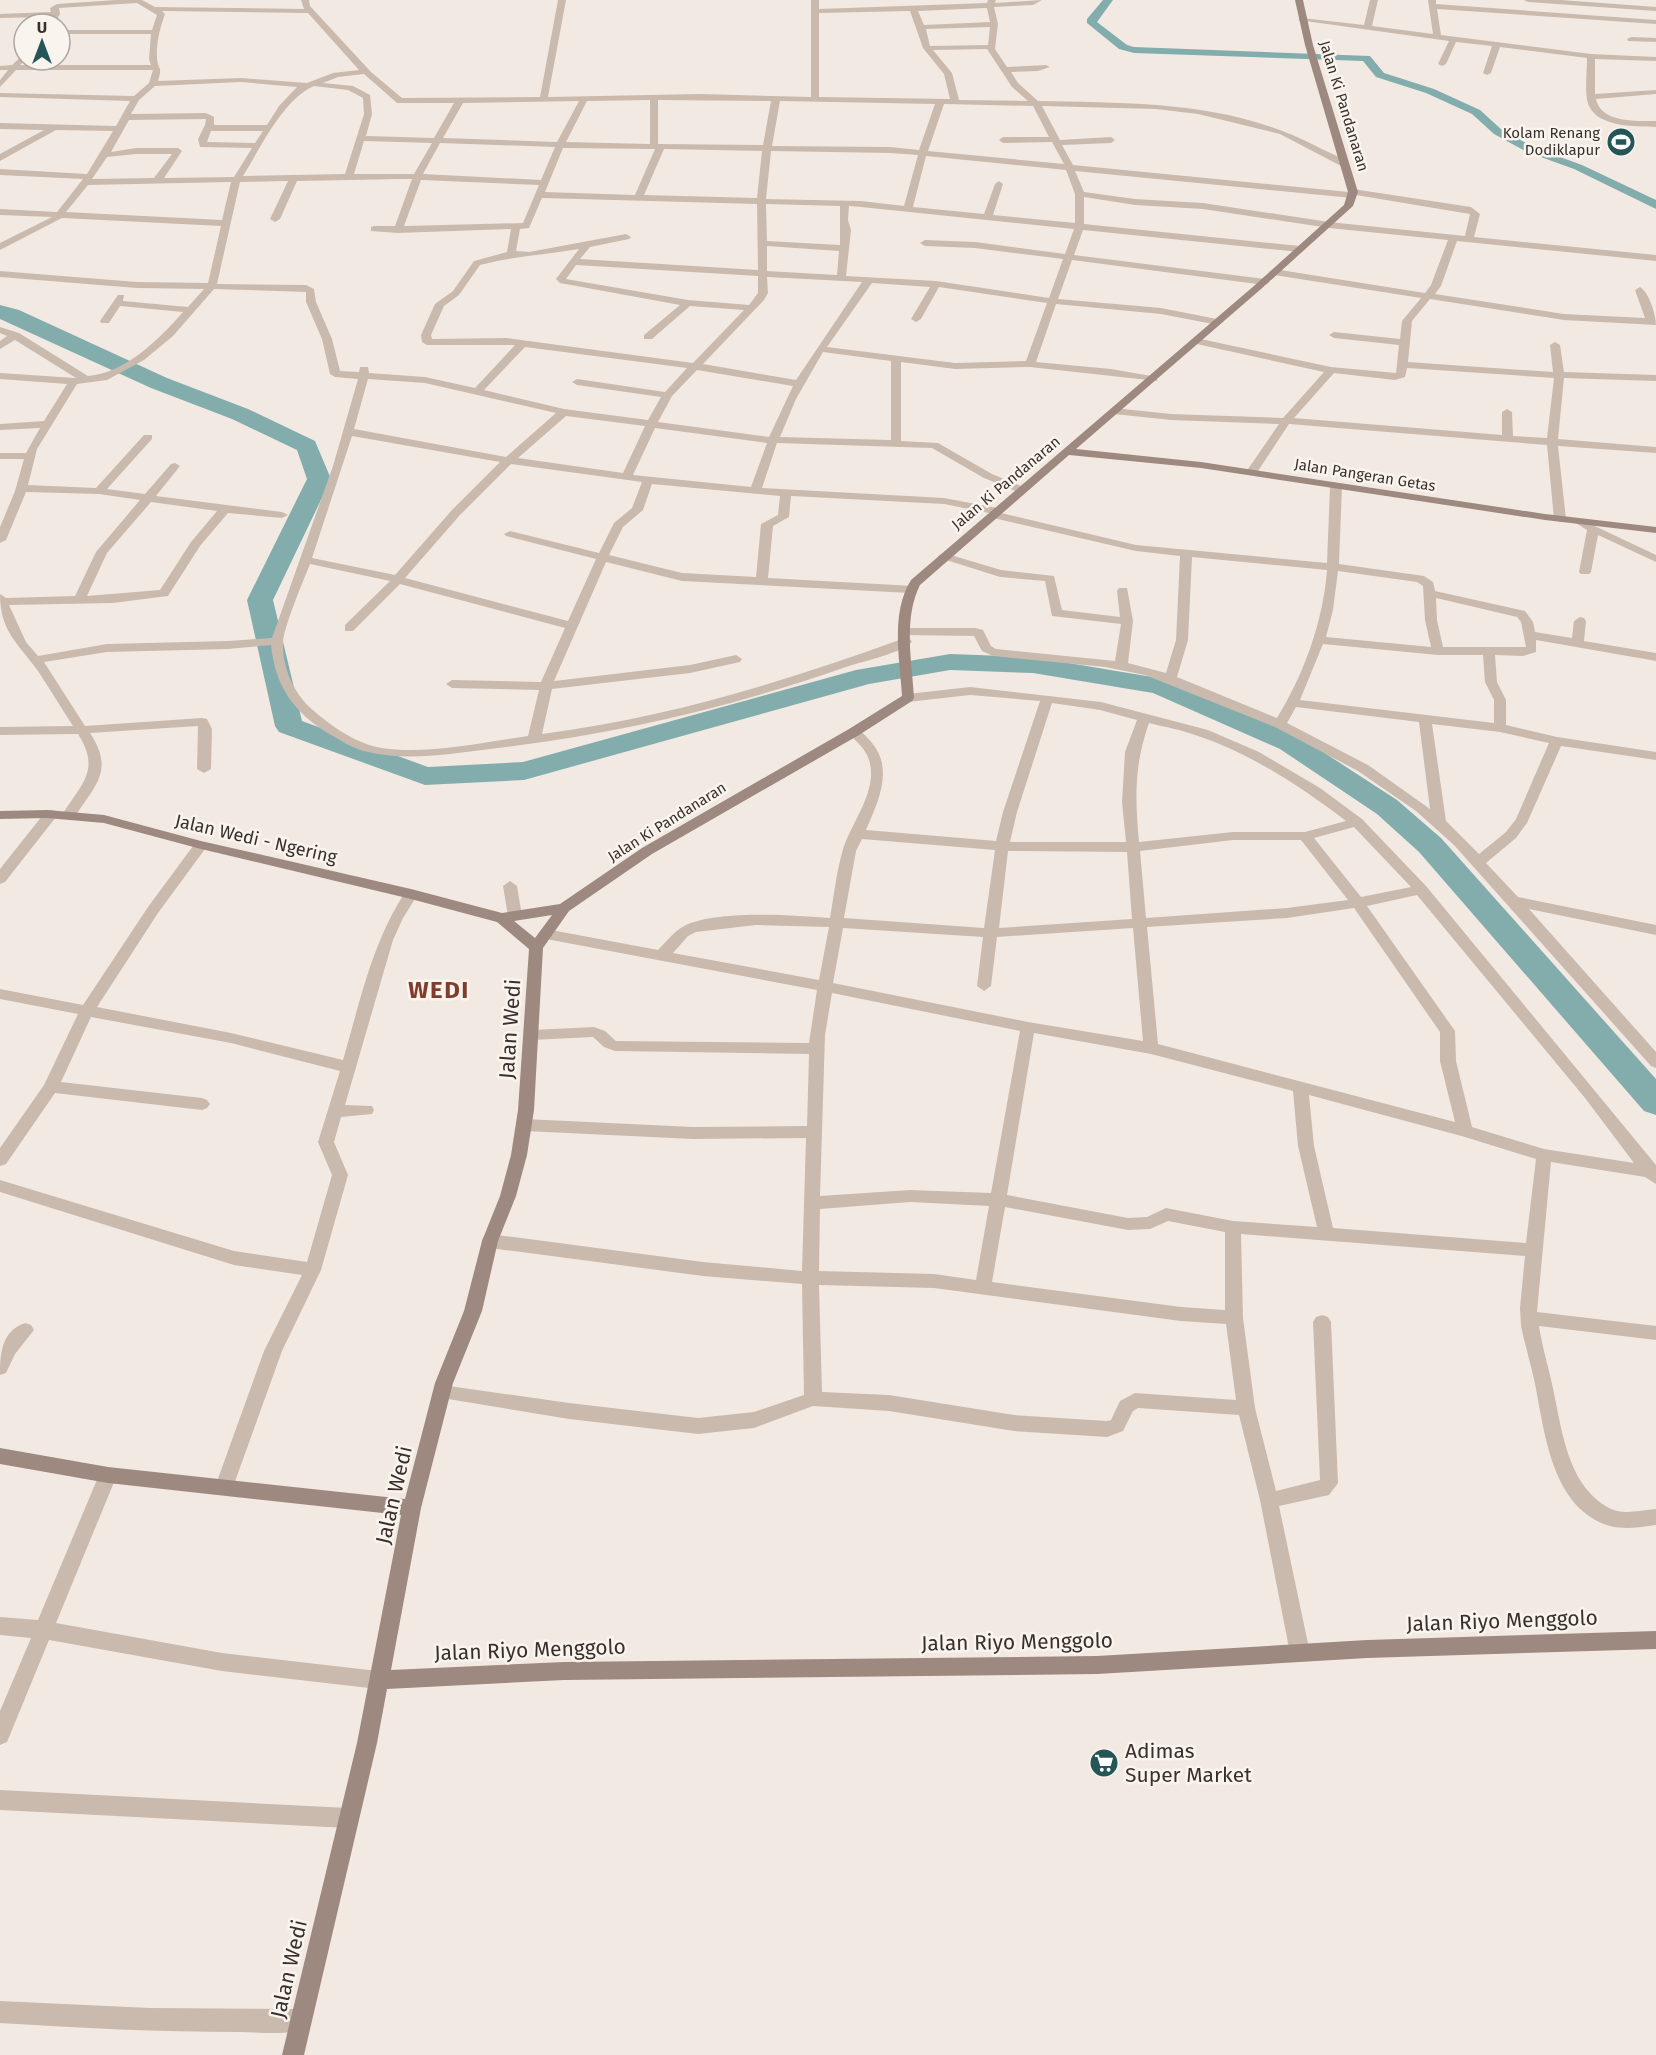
<svg xmlns="http://www.w3.org/2000/svg" width="1656" height="2055" viewBox="0 0 1656 2055" font-family="'Fira Sans',sans-serif">
<style>
.lines{fill:none;stroke-linecap:round;stroke-linejoin:round}
.canal{fill:#83adad;fill-rule:evenodd}
.river{fill:#83adad;fill-rule:evenodd}
.street{fill:#cabaae;fill-rule:evenodd}
.secondary{fill:#9d897f;fill-rule:evenodd}
.labels{text-anchor:middle;stroke-width:5;stroke-linejoin:round;paint-order:stroke}
.far-street-label{font-size:15px;fill:#392f2c;stroke:#faf4ee}
.far-poi-label{font-size:15px;fill:#392f2c;stroke:#faf4ee;text-anchor:end}
.street-label{font-size:18px;fill:#392f2c;stroke:#faf4ee}
.near-street-label{font-size:21px;fill:#392f2c;stroke:#faf4ee}
.near-poi-label{font-size:21px;fill:#392f2c;stroke:#faf4ee;text-anchor:start}
.district-label{font-size:24px;font-weight:bold;letter-spacing:1.5px;fill:#823c2b;stroke:#faf4ee}
</style>
<rect width="100%" height="100%" fill="#f2eae2"/>
<g class="lines">
<polygon class="canal" points="1103,0 1113,0 1097,22 1127,45 1134,47 1370,56 1384,73 1434,89 1480,110 1502,130 1535,148 1582,165 1656,200 1656,209 1574,169 1527,152 1494,134 1472,114 1426,93 1376,77 1363,61 1134,53 1119,49 1087,23 1087,19"/>
<polygon class="river" points="0,305 19,310 167,378 248,409 315,441 331,479 273,600 302,721 428,767 523,762 856,670 950,654 1033,657 1170,680 1300,737 1397,800 1441,838 1656,1079 1656,1115 1644,1111 1419,852 1377,814 1280,749 1153,693 1033,673 950,670 869,684 524,780 425,785 279,732 275,726 247,600 307,479 297,450 232,419 151,388 0,319"/>
<g class="street">
<path d="M116 0H142L155 7 304 9 301 0H309L310 6 371 72 402 98 540 97 558 0H566L548 97 700 94 811 97V0H819V9L987 3 988 0H996L995 3 1042 0 1033 5 994 7 998 24 995 49 1007 67 1046 65 1050 67 1038 71 1011 72 1018 83 1038 101C1133 103 1230 101 1316 146 1327 152 1340 156 1348 164L1341 166 1280 134 1198 114 1156 109 1042 106 1060 140 1111 137 1115 140 1111 143 1062 145 1073 165 1349 192 1353 189 1471 207 1480 214 1474 237 1656 255V261L1457 241 1441 286 1435 294 1564 314 1645 318 1635 290 1640 287C1649 292 1656 315 1656 325L1564 320 1430 299 1412 321 1408 362 1553 372 1550 345 1555 342 1560 345 1564 372 1656 375V381L1564 378 1558 439 1656 447V453L1558 446 1566 519 1564 521 1560 522 1554 519 1547 445 1289 424 1256 474 1252 475 1246 472 1279 424 1171 420 1114 414 1109 411 1114 408 1171 414 1283 418 1324 372 1192 343 1191 341 1196 338 1331 367 1396 373 1399 345 1334 338 1329 335 1334 332 1400 339 1402 321 1421 298 1274 275 1269 272 1274 269 1425 293 1431 285 1448 240 1329 228 1203 209 1135 205 1084 197V224L1300 246 1305 249 1300 252 1083 230 1074 255 1265 279 1270 282 1265 285 1072 260 1058 299 1161 308 1222 320 1223 322 1218 325 1161 314 1056 304 1036 362 1111 369 1157 377V381L1030 367 955 369 901 362V441L938 443 992 474 1026 488V492H1018L984 478 932 448 777 443 762 488 944 498 997 508 1003 511 1001 513 1136 545 1327 563 1330 487 1336 484 1342 487 1339 564 1424 576 1433 582 1435 591 1525 611 1533 622 1535 632 1572 638 1574 621 1580 617 1584 618 1586 621 1584 641 1656 653V661L1536 640V652L1523 656 1495 655 1497 682 1506 700V725L1557 737 1656 752V760L1561 746 1527 823 1516 838 1486 863 1518 897 1656 925V935L1529 909 1656 1052V1068L1651 1066 1454 845 1416 811 1358 771 1275 727 1145 675 1105 667 993 656 982 651 974 636 902 635V629L906 628H975L983 630 991 646 996 649 1115 661 1121 624 1052 616 1045 581 1000 577 940 558 938 556 944 553 1001 570 1054 576 1062 610 1120 617 1117 591 1119 588H1127L1133 621 1128 663 1166 673 1176 640 1180 556 1136 551 989 517V513L944 504 791 496 789 517 773 526 768 578 914 586V592L910 593 682 581 606 562 554 681 690 665 736 655 742 659 740 662 690 673 552 689 542 734C670 717 780 683 902 639H910L912 642C901 653 865 661 849 666 729 708 616 734 490 749 448 754 405 762 364 751 352 748 342 741 331 735 295 714 275 687 271 645L228 649 107 652 44 662 85 726 202 718 207 719 212 729 211 769 204 773 197 769 198 726 90 733C115 771 95 785 74 818H64L62 815C82 783 101 770 78 734L0 735V727L73 726C61 708 50 689 38 671 18 643 0 632 0 594L6 598 75 596 96 552 140 500 99 494 26 492 6 540 0 543V527L15 491 24 459H0V453H26L40 428 0 430V424L44 421 67 384 0 379V373L76 378 15 340 0 349V341L7 336 0 333V327L19 333 88 376C126 373 159 339 183 312L120 306 109 323H101L100 321 118 295H124L123 301 188 307 204 289 137 288 0 277V271L137 282 208 283 221 226 62 218 0 250V243L52 217 0 215V209L57 212 83 179 0 175V169L87 174 113 131 56 130 0 161V154L44 130 0 129V123L116 126 130 101 0 97V93L134 96 149 83 153 70H16L0 87V80L8 70H0V66L12 65 24 54 25 60 20 65H151L149 59 151 34H60V30H152L157 15 137 3 59 8 60 14 54 24H46L51 17 0 18V14L51 12 50 8 57 4ZM987 8 990 22 924 25 918 11ZM162 11 308 13 359 70 333 73 307 83 241 78 158 81C163 65 158 71 157 58 156 43 160 28 165 14ZM910 11 923 48 944 74 950 99 819 97V13ZM990 27 988 45 930 46 926 29ZM987 49 1012 87 1028 101 959 100 952 73 933 50ZM364 74 397 103H454L434 138 366 136 372 114 370 95 353 86 323 83 338 77ZM241 82 297 87 279 106 267 125H214V117L206 113 131 114 139 100 155 86ZM314 86 348 90 363 98 364 114 345 174 243 176C260 149 283 99 314 86ZM650 100V144L566 142 587 101ZM658 100 771 101 763 145 658 144ZM579 101 557 142 443 138 463 103ZM780 101 935 104 919 150 890 147 772 146ZM944 104 1033 106 1049 137H1003L999 140 1003 143 1052 142 1064 164 928 151ZM206 119 205 125 198 139 200 147 252 148 234 177 164 178 182 151 178 148H136L111 152 129 120ZM211 131H263L255 143 207 142ZM364 141 432 143 414 174H354ZM440 143 555 147 541 180 423 174ZM563 148 655 149 635 195 545 192ZM664 149 762 151 757 198 644 195ZM771 151 890 153 918 155 904 206 861 201 766 199ZM136 154H172L154 178 92 179 107 157ZM926 156 1066 170 1075 194V223L993 215 1003 184 999 181 995 184 984 214 913 207ZM1075 171 1352 198 1356 195 1470 214 1465 236 1329 222 1203 203 1135 199 1084 192ZM403 179H412L395 226H374L371 227V231L398 233 511 229 507 252 474 261 453 291 435 304 421 335 422 342 427 345H515L475 388 425 377 369 373 368 367H360L359 372 340 371 332 339 316 302 314 289 306 285 217 284 240 182 288 181 270 219 275 222 280 219 297 181ZM421 180 539 185 523 223 404 226ZM231 182 222 220 66 212 88 185ZM542 198 757 204 758 270 580 259 590 247 629 239 631 237 626 234 529 252 516 251 520 229 529 228ZM766 204 840 206V245L767 241ZM849 206 861 207 1074 229 1065 254 975 242 925 240 920 243 925 246 975 248 1063 259 1049 298 936 281 846 276 851 230 848 220ZM767 246 839 251 837 275 767 271ZM579 249 556 279 560 283 680 305 644 335V339H652L690 306 744 310 693 363 506 338 432 339 431 335 444 306 459 295 480 265C513 256 545 255 579 249ZM576 265 758 276V293L749 305 688 300 566 279ZM767 277 862 282 796 380 703 364 764 300 768 293ZM872 283 930 287 911 319 916 322 921 319 939 287 1047 303 1026 361 955 363 827 347ZM214 289 306 292V302L322 339 330 374 335 377 358 379 333 466 272 638 228 641 107 644 38 656 26 642 9 605 113 603 168 596 200 546 228 513 282 518 288 515 282 512 156 496 180 466 175 463 171 464 145 494 107 489 152 439V435H144L96 488 28 485 37 449 77 384 107 380 144 360 173 336ZM525 347 687 368 665 392 577 379 572 382 577 385 661 397 648 420 564 409 484 390ZM823 352 891 361V440L780 437 796 399ZM1407 368 1554 378 1547 438 1513 436 1512 412 1507 409 1502 412V435L1294 418 1334 373 1395 380 1405 377ZM697 370 793 386 769 437 658 422 672 396ZM368 379 425 383 556 413 506 457 354 429ZM566 416 645 426 623 473 518 458ZM655 428 767 443 751 487 633 475ZM352 436 500 462 452 510 395 575 312 558ZM511 464 642 482 632 508 614 523 599 553 510 531 504 534 506 536 596 559 568 621 405 578 460 515ZM652 484 780 496 778 515 761 524 756 577 682 573 609 555 623 527 643 510ZM151 502 217 511 191 542 160 590 87 596 107 553ZM1192 557 1327 570C1323 622 1304 674 1277 718L1177 677 1188 640ZM310 564 390 581 345 625V631H353L400 584 565 628 541 682 452 680 446 684 452 688 539 690 528 736C484 742 411 758 369 745 350 739 329 724 314 711 295 695 282 669 283 642 284 626 303 582 310 564ZM1338 571 1417 582 1423 586 1425 620 1431 647 1326 637 1333 610ZM1436 598 1517 617 1521 622 1526 647H1443L1437 620ZM1323 644 1438 655H1483L1485 682 1494 700V723L1300 700ZM1296 707 1419 722 1430 809 1368 765 1287 723ZM1432 724 1500 732 1549 743 1516 819 1506 832 1479 854 1446 821Z"/>
<path d="M1370 0H1378L1372 26 1433 34 1428 0H1436V4L1656 20V24L1437 9 1441 35 1591 54 1656 57V61L1595 59V94L1656 90V94L1596 99C1601 123 1636 121 1656 121V127C1634 126 1593 128 1587 100 1585 86 1587 72 1587 58L1500 47 1491 73 1487 75 1483 73 1492 46 1456 42 1446 64 1442 66 1438 64 1449 41 1298 20 1302 18 1364 25Z"/>
<polygon points="1524,0 1561,0 1656,7 1656,11 1528,2"/>
<polygon points="1631,37 1656,38 1656,42 1628,41 1627,39"/>
<polygon points="1580,519 1656,555 1656,562 1598,535 1591,572 1589,574 1581,574 1579,572 1587,530 1574,522"/>
<path d="M970 687 1101 702 1208 730 1259 752 1320 788 1362 819 1426 886 1656 1165V1184L1645 1177 1551 1162 1537 1312 1656 1326V1340L1539 1326C1542 1346 1548 1365 1552 1384 1562 1427 1566 1486 1611 1509 1623 1515 1642 1510 1656 1509V1525C1641 1527 1625 1530 1610 1526 1552 1509 1545 1434 1535 1384 1531 1364 1525 1346 1521 1326L1520 1308 1525 1256 1241 1234 1243 1318 1255 1408 1276 1491 1320 1480 1313 1322 1316 1317 1322 1315 1328 1317 1331 1322 1338 1483 1329 1495 1279 1506 1310 1653 1307 1659 1300 1662 1293 1659 1290 1653 1260 1500 1239 1415 1138 1408 1133 1411 1123 1431 1107 1437 1014 1431 889 1411 813 1406 754 1428 698 1434 569 1419 436 1397 433 1392 436 1387 442 1385 569 1403 698 1418 754 1412 804 1395 802 1284 703 1276 490 1248 484 1246 482 1241 484 1236 490 1234 703 1262 802 1271 806 1138 693 1139 525 1131 519 1129 517 1125 519 1121 525 1119 693 1127 807 1126 809 1054 615 1051 604 1047 593 1037 532 1040 527 1039 524 1035 527 1031 532 1030 594 1027 605 1031 616 1041 809 1043 817 990 546 939 539 934 546 929 658 950C667 941 675 930 686 925 719 910 793 915 830 918 834 896 836 874 842 853 849 824 881 790 868 757 864 747 854 740 848 732L854 728C861 730 867 737 872 743 894 769 878 802 866 830L996 841 1003 812 1040 701 970 695 908 702 902 698 908 694ZM1052 703 1100 710 1137 720 1125 752 1122 802 1126 842H1010L1017 812ZM1149 723C1165 727 1182 730 1198 736 1252 754 1301 787 1346 821L1305 832H1233L1139 842C1135 797 1134 766 1149 723ZM1354 827 1411 887 1361 897 1314 838ZM862 839 995 850 984 928 844 918 856 851ZM1233 840H1301L1348 900 1287 908 1146 918 1140 851ZM1008 851 1127 852 1132 919 999 928ZM1417 895 1585 1098 1634 1163 1544 1149 1472 1127 1456 1061 1455 1031 1367 906ZM1354 908 1440 1032V1061L1455 1122 1158 1044 1147 927 1287 918ZM756 925 829 927 819 980 673 953 688 936 696 932ZM843 928 983 937 977 986 984 991 991 986 997 937 1133 928 1143 1041 1028 1022 833 983ZM832 993 1020 1031 991 1193 910 1190 820 1196 825 1035ZM1034 1033 1151 1054 1293 1091 1298 1146 1317 1227 1233 1221 1166 1208 1147 1217 1128 1218 1007 1195ZM1309 1095 1465 1137 1536 1159 1526 1243 1333 1228 1314 1146ZM910 1202 989 1206 976 1280 934 1274 819 1271 820 1209ZM1005 1207 1128 1230 1150 1229 1168 1221 1225 1232V1310L1181 1307 992 1282ZM819 1285 934 1288 1181 1321 1226 1324 1236 1400 1135 1393 1120 1401 1111 1420 1107 1421 1014 1415 889 1395 822 1392Z"/>
<polygon points="51,810 56,811 58,814 56,817 5,882 0,884 0,869 46,811"/>
<path d="M201 841 208 845 158 913 97 1007 231 1033 343 1060C360 1002 372 942 406 891H416L418 894 403 918 393 940 345 1105 372 1106 374 1110 372 1114 341 1117 334 1142 348 1175 321 1270 282 1351 233 1487 230 1493 224 1495 218 1493 215 1487 264 1351 302 1275 234 1265 0 1192V1180L234 1251 307 1262 332 1175 318 1142 340 1071 231 1043 91 1017 61 1082 202 1098 207 1100 210 1104 207 1108 202 1110 55 1093 6 1164 0 1166V1148L44 1085 78 1014 0 999V989L83 1005 148 907 196 842Z"/>
<polygon points="510,881 517,886 522,916 515,921 508,916 503,886"/>
<path d="M25 1323 31 1325 34 1330 15 1354 6 1373 0 1375C0 1355 1 1331 25 1323Z"/>
<polygon points="108,1467 114,1469 117,1475 56,1623 222,1653 378,1671 385,1673 388,1680 385,1687 378,1689 222,1671 49,1640 7,1742 0,1745 0,1711 31,1638 0,1635 0,1617 38,1620 99,1475 102,1469"/>
<polygon points="0,1790 348,1808 355,1811 358,1818 355,1825 348,1828 0,1810"/>
<path d="M0 2001 150 2008 300 2009 308 2012 311 2020 308 2028C288 2036 261 2032 239 2032 159 2032 80 2028 0 2023Z"/>
</g>
<path class="secondary" d="M1295 0H1303L1313 45 1358 192 1353 206 1261 289 1076 449 1201 462 1545 514 1656 527V533L1545 520 1201 468 1069 455 920 585C903 619 912 662 914 698L912 701 859 735 652 854 569 911 543 948 534 1110 527 1155 516 1196 498 1241 482 1311 453 1383 421 1508 391 1670 564 1662 1097 1656 1367 1640 1656 1631V1649L1367 1658 1097 1674 564 1680 387 1689 377 1743 304 2055H282L357 1743 401 1515 108 1483 0 1464V1448L108 1467 405 1499 435 1383 464 1311 482 1241 500 1196 511 1155 518 1110 529 949 497 922 411 899 201 849 104 823 47 818 0 819V811L47 810 104 815 201 841 411 889 502 913 560 904 642 848 849 729 902 696C900 660 890 614 911 580L1255 285 1344 205 1348 192 1305 45ZM552 915 535 938 514 921Z"/>
</g>
<defs>
<g id="stadium-disc" transform="scale(1.5)"><circle r="9.5" fill="#245658" stroke="#faf4ee"/><path d="M0-5a6.5 5 0 1 0 0 10a6.5 5 0 1 0 0-10ZM-3.5-1.8h7v3.6h-7Z" fill="#fff"/></g>
<g id="supermarket-disc" transform="scale(1.5)"><circle r="9.5" fill="#245658" stroke="#faf4ee"/><path d="M-6-5.5h2.5l.6 2H6L4.5 2H-2.5L-4.4-4H-6ZM-1.5 3.2a1.3 1.3 0 1 0 .1 0ZM3 3.2a1.3 1.3 0 1 0 .1 0Z" fill="#fff"/></g>
</defs>
<g fill-rule="evenodd">
<use href="#stadium-disc" x="1621" y="142"/>
<use href="#supermarket-disc" x="1104" y="1763"/>
</g>
<g class="labels">
<g class="far-street-label">
<text transform="translate(1344 106) rotate(73)" y="5">Jalan Ki Pandanaran</text>
<text transform="translate(1365 475) rotate(9)" y="5">Jalan Pangeran Getas</text>
<text transform="translate(1006 483) rotate(-40)" y="5">Jalan Ki Pandanaran</text>
<text transform="translate(667 822) rotate(-32)" y="5">Jalan Ki Pandanaran</text>
</g>
<g class="far-poi-label">
<text x="1600" y="138">Kolam Renang<tspan x="1600" dy="17">Dodiklapur</tspan></text>
</g>
<g class="street-label">
<text transform="translate(256 839) rotate(13)" y="6">Jalan Wedi - Ngering</text>
</g>
<g class="near-street-label">
<text transform="translate(510 1029) rotate(-86)" y="7">Jalan Wedi</text>
<text transform="translate(394 1495) rotate(-77)" y="7">Jalan Wedi</text>
<text transform="translate(1502 1621) rotate(-2)" y="7">Jalan Riyo Menggolo</text>
<text transform="translate(1017 1642) rotate(-1)" y="7">Jalan Riyo Menggolo</text>
<text transform="translate(530 1650) rotate(-2)" y="7">Jalan Riyo Menggolo</text>
<text transform="translate(289 1969) rotate(-77)" y="7">Jalan Wedi</text>
</g>
<g class="near-poi-label">
<text x="1125" y="1758">Adimas<tspan x="1125" dy="24">Super Market</tspan></text>
</g>
<g class="district-label">
<text x="439" y="998">WEDI</text>
</g>
</g>
<g transform="translate(42 42)"><circle r="28" fill="#faf4ee" stroke="#ada5a0" stroke-width="1.5"/>
<path d="M0-4.5L10 22L0 15L-10 22Z" fill="#245658"/>
<text y="-9" font-size="16" font-weight="bold" text-anchor="middle" fill="#392f2c">U</text>
</g>
</svg>
